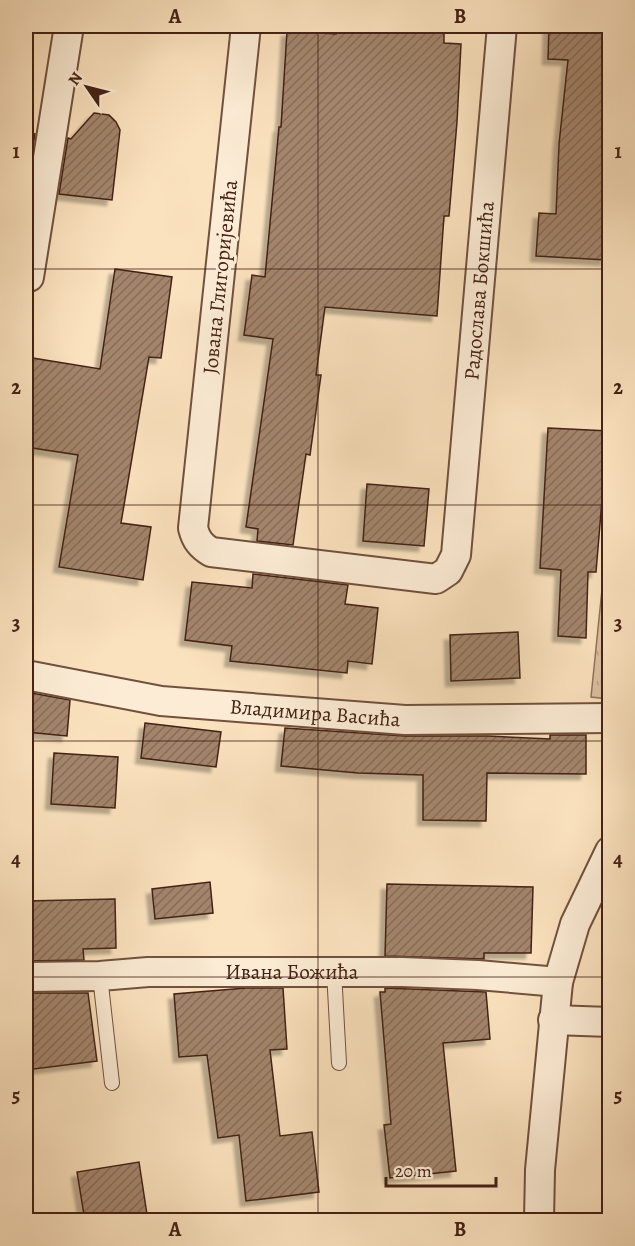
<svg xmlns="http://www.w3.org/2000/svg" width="635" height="1246" viewBox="0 0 635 1246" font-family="Alegreya,serif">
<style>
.grass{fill:url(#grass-tufts);stroke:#90715a;stroke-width:1.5}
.building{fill:url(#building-hatch);stroke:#432114;stroke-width:1.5;filter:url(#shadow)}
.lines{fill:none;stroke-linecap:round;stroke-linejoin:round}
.lane-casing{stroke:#71513e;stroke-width:16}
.street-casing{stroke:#71513e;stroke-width:32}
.lane{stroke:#fcecd5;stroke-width:14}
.street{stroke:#fcecd5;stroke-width:28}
.grid{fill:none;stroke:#432114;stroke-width:1.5;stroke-opacity:0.55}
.labels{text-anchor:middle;stroke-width:6;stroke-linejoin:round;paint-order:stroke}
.street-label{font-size:21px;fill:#432114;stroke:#fcecd5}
.neatline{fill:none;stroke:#432114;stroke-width:2}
.grid-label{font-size:20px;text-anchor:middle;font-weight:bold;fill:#432114}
</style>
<defs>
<pattern id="grass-tufts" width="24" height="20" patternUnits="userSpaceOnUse" patternTransform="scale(1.5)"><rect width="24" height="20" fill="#dcc1a1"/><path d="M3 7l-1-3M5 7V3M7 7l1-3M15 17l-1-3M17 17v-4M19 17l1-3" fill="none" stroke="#bea68a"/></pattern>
<pattern id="building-hatch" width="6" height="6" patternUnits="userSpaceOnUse" patternTransform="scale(1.5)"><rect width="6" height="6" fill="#a3856c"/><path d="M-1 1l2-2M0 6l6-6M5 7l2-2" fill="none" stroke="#866c58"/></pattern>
<filter id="shadow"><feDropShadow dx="-5.5" dy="5.5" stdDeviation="1.5" flood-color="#0004"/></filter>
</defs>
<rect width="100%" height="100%" fill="#fbe2be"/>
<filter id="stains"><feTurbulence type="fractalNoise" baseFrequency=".00333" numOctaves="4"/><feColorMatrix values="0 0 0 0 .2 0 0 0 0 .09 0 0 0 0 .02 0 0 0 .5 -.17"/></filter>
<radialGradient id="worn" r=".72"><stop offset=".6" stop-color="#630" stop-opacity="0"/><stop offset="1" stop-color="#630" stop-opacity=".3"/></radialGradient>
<polygon class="grass" points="609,521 610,699 609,699 591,697"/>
<g class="building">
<polygon points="336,26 444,26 444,43 461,44 457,122 449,216 444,216 437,316 325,307 316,375 321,375 310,455 306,454 293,545 257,541 258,529 246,527 273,339 244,335 252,275 265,277 279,127 281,127 287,31 336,34"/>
<polygon points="549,26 609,26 609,243 607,243 606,260 536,256 539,213 556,214 559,144 568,60 548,59"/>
<polygon points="94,113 109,115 116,122 120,130 112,200 59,194 68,138 71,139"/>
<polygon points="26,133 35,134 26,191"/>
<polygon points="115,269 172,277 161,358 149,357 121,523 151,527 143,580 59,567 78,455 26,447 26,357 100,369"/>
<polygon points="548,428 609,431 606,488 603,488 596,572 588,572 586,638 558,636 561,570 540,568"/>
<polygon points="367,484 429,489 424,546 363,541"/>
<polygon points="253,574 348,585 345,604 378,608 372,664 348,661 347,673 230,661 232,646 185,640 192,582 252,588"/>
<polygon points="518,632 520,678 451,681 450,635"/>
<polygon points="26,692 70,700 67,736 26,732"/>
<polygon points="145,723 221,732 216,767 141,758"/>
<polygon points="285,728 405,736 488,736 550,739 550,735 586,735 586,774 487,773 486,821 423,820 423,775 358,773 281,766"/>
<polygon points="54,753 118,757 115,808 51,804"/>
<polygon points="210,882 213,913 155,919 152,889"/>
<polygon points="387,884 533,887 531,953 484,953 484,959 385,956"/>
<polygon points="115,899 116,948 83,949 84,960 26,961 26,901"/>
<polygon points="246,988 283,988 287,1049 270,1050 280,1136 312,1132 319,1192 246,1201 239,1135 218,1138 207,1055 179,1057 174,994"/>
<polygon points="385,988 486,992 490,1039 443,1043 456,1171 390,1178 384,1125 391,1124 380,992 385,992"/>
<polygon points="26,993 88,993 97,1061 26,1070"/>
<polygon points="139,1162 148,1221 85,1221 77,1172"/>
</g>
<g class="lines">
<g class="lane-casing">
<g id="lane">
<polyline points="334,971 339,1063"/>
<polyline points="100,976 112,1083"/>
</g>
</g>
<g class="street-casing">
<g id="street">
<path id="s1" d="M246 26 193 528C196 540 201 546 211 552L436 579 448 571 456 555 502 26"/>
<polyline points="29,277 69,26"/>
<path id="s2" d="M26 675 161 701 405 720 610 718"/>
<path id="s3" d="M26 977 100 976 148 972H402L478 975 558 982"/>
<polyline points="553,1020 610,1022"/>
<polyline points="539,1220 540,1170 558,982 575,924 610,851"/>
</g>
</g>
<use href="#lane" class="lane"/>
<use href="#street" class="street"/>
</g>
<path class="grid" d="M318 26V1220M26 269H610M26 505H610M26 741H610M26 977H610"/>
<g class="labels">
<g class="street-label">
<text transform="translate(220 277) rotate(-84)" y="7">Јована Глигоријевића</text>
<text dy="7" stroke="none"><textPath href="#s1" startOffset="1060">Радослава Бокшића</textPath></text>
<text dy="7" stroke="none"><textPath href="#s2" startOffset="292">Владимира Васића</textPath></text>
<text dy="7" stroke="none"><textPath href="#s3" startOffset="266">Ивана Божића</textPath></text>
</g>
</g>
<rect width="635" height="1246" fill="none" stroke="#fbe2be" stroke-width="66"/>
<g transform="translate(87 87) rotate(305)" stroke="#fcecd5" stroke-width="4.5" paint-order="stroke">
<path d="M0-4.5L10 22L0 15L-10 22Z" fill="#432114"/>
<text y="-9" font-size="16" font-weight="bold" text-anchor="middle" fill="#432114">N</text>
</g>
<path d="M386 1177v9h110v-9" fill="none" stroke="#432114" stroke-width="3"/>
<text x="395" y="1177" font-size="18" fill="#432114" stroke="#fcecd5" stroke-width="4.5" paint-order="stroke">20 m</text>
<rect x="33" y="33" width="569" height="1180" class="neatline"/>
<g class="grid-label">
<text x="175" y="23">A</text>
<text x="460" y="23">B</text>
<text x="16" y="158">1</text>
<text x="618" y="158">1</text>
<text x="16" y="394">2</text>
<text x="618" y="394">2</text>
<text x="16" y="630">3</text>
<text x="618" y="630">3</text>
<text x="16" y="866">4</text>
<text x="618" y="866">4</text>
<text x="16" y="1102">5</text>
<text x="618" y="1102">5</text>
<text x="175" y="1236">A</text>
<text x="460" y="1236">B</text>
</g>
<rect width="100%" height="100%" filter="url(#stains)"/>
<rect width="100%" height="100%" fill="url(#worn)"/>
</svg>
